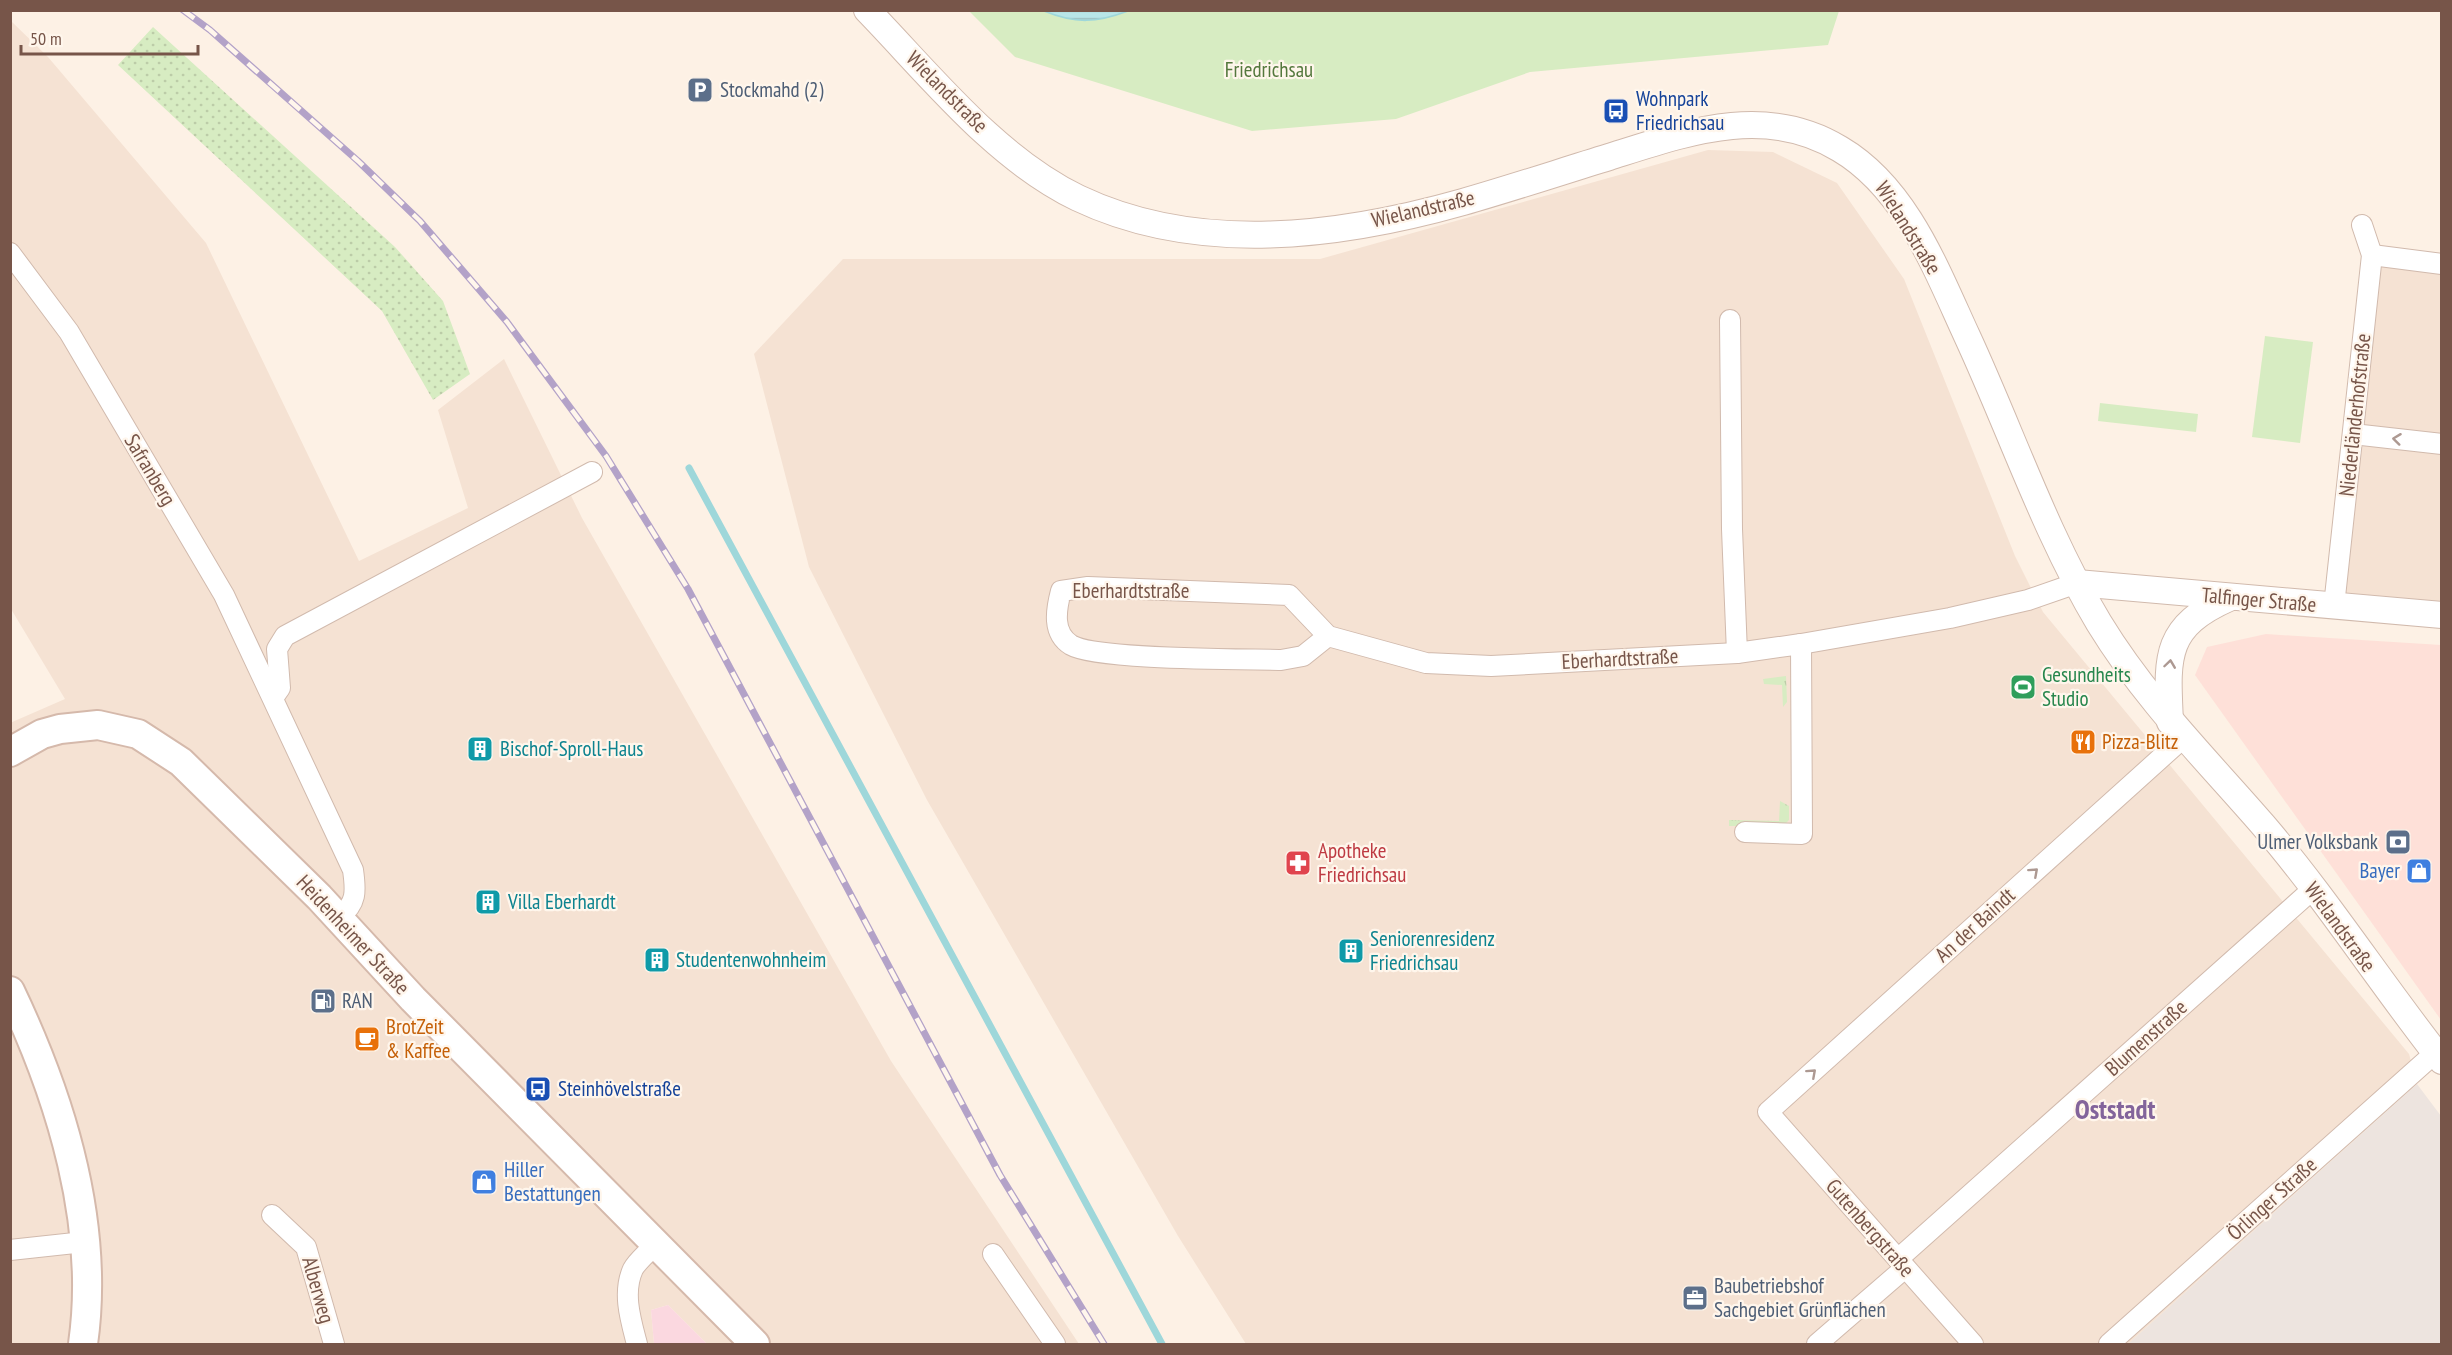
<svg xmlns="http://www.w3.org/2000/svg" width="2452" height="1355" viewBox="0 0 2452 1355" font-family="'PT Sans Narrow',sans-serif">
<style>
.residential{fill:#f5e2d3}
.commercial{fill:#fee0d8}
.industrial{fill:#ede4df}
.medical{fill:#fbd8e0}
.grass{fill:url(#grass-tufts)}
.park{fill:#d7ecc2}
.garden{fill:url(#garden-dots)}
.water{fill:url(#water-rules);stroke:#9ed7da;stroke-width:1.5}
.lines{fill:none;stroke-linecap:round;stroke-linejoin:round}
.stream{stroke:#9ed7da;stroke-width:7}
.minor-casing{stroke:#d1baad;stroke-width:22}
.tertiary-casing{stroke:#d1baad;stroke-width:28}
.secondary-casing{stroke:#d5b9ab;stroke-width:32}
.minor{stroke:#fff;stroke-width:20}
.tertiary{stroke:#fff;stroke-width:26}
.secondary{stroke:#fff;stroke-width:28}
.rail-casing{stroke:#b3a2c8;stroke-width:7}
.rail{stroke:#fff6ec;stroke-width:4.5;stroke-dasharray:14;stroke-linecap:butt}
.oneway{stroke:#ad9992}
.labels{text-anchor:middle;stroke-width:4.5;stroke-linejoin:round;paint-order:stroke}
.park-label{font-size:21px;fill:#54783d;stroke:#fff6ec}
.service-label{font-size:21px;fill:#4e5e75;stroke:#fff6ec;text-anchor:start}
.street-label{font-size:21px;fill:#775549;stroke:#fff6ec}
.transit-label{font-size:21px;fill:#164399;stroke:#fff6ec;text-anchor:start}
.leisure-label{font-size:21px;fill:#27864d;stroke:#fff6ec;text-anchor:start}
.food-label{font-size:21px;fill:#c56008;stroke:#fff6ec;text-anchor:start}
.culture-label{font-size:21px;fill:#0d838f;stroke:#fff6ec;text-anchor:start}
.health-label{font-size:21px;fill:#be3a42;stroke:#fff6ec;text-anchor:start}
.shop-label{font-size:21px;fill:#366cbe;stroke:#fff6ec;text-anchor:end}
.district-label{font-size:27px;font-weight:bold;fill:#83649b;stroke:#fff6ec}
</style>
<defs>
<pattern id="grass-tufts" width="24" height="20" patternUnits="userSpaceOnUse" patternTransform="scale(1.5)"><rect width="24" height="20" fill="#d7ecc2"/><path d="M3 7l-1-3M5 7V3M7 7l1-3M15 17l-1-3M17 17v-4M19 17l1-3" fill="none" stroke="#bccca8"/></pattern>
<pattern id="garden-dots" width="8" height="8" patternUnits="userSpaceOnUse" patternTransform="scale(1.5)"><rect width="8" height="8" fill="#d7ecc2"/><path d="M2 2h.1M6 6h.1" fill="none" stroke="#bccca8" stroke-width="1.8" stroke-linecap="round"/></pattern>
<pattern id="water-rules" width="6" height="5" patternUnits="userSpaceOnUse" patternTransform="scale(1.5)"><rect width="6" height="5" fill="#b8e6e8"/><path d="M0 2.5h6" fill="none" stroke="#9abdbe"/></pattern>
</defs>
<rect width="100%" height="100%" fill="#fdf1e5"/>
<g class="residential">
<polygon points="11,21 48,57 206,243 359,561 468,508 438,410 504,359 582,518 891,1061 1079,1344 707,1344 668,1305 651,1310 654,1344 11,1344 10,723 65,699 11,609"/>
<polygon points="1708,150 1773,152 1837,183 1904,279 2015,556 2043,612 2409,1054 2417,1084 2128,1344 1246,1344 1178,1236 927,800 809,567 754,354 843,259 1320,259"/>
<polygon points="2366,264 2441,271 2441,604 2329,595"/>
</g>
<polygon class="commercial" points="2266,634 2441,645 2441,1020 2195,675 2207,647"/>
<polygon class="industrial" points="2417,1084 2441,1116 2441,1344 2128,1344"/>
<polygon class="medical" points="668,1305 707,1344 654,1344 651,1310"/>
<g class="grass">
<polygon points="1786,676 1787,702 1783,707 1782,685 1764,684 1763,679"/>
<polygon points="1780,801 1789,806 1789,820 1783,826 1729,826 1729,820 1779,821"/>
</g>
<g class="park">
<polygon points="969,11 1839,11 1828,45 1530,72 1396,119 1252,131 1015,57"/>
<polygon points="2265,336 2313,342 2300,443 2252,437"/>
<polygon points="2100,403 2198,414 2196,432 2098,421"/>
</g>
<polygon class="garden" points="153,27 395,247 443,301 470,374 433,400 382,311 118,65"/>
<path class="water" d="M1044 11H1128C1096 23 1076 24 1044 11Z"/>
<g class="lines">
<polyline class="stream" points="689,468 1162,1344"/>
<g class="minor-casing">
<g id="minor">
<path d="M10 253 69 332 224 595 353 870C356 891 357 904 339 917"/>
<polyline points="2372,255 2442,264"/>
<polyline points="1730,320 1732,529 1737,653"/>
<polyline points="2353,434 2442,444"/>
<polyline points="2334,606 2372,255 2362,225"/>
<path d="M1328 636 1303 656 1281 660C1243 659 1096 660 1071 645 1052 633 1056 610 1061 591L1088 587 1289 595 1328 636 1426 663 1491 666 1737 653 1801 644 1950 618 2028 600 2077 583"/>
<polyline points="273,698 280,688 277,649 285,636 592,472"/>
<polyline points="1745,832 1802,834 1801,644"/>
<polyline points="272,1215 306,1247 334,1344"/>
<polyline points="10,1250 84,1242"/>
<polyline points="993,1254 1055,1344"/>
<polyline points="1898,1259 2313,889"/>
<path d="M637 1344C631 1321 622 1293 633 1269 638 1260 649 1252 655 1244"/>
<polyline points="1817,1344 1905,1268"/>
<polyline points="1973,1344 1768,1112 2183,738"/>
<polyline points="2109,1344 2435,1053"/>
</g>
</g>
<g class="tertiary-casing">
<g id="tertiary">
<path d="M867 10C930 75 995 158 1078 198 1198 255 1339 237 1463 202 1512 188 1560 172 1609 157 1685 133 1765 103 1840 149 1906 188 1936 269 1967 336 2011 431 2045 533 2099 623 2146 700 2206 759 2264 826 2328 901 2381 984 2442 1061"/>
<polyline points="2077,583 2442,615"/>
<path d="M2170 722C2167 658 2163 627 2229 598"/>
</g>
</g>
<g class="secondary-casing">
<g id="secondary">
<polyline points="10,752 42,734 60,729 98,725 138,734 181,762 319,897 413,999 755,1344"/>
<path d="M10 991C61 1098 100 1225 83 1344"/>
</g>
</g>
<use href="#minor" class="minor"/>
<use href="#tertiary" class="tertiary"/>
<use href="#secondary" class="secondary"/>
<g class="rail-casing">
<polyline id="rail" points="183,10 210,30 358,161 420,221 507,322 606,456 688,589 1000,1175 1104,1344"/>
</g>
<use href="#rail" class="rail"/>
</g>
<defs><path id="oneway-chevron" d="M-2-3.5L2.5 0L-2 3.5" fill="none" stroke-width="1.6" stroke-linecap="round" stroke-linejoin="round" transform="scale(1.5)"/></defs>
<g class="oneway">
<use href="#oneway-chevron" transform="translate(2397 439) rotate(-173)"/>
<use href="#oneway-chevron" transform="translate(2170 664) rotate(-82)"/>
<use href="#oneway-chevron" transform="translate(2034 872) rotate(-42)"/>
<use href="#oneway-chevron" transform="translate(1812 1073) rotate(-42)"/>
</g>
<defs>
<g id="parking-square" transform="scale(1.35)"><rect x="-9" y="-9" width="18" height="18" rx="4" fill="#5c6f8a" stroke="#fff6ec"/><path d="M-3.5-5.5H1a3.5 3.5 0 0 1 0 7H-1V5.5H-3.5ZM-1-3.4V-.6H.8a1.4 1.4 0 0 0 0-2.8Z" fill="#fff"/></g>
<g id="bus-square" transform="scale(1.35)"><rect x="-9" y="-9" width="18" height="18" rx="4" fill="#1a4fb4" stroke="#fff6ec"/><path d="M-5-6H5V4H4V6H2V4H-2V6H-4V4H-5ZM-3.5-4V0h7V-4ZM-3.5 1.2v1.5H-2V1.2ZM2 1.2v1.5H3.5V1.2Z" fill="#fff"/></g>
<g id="stadium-square" transform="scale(1.35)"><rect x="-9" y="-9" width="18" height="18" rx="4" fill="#2e9e5b" stroke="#fff6ec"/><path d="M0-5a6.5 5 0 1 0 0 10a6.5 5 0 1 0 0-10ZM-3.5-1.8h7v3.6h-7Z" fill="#fff"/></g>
<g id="restaurant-square" transform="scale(1.35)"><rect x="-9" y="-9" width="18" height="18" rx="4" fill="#e8710a" stroke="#fff6ec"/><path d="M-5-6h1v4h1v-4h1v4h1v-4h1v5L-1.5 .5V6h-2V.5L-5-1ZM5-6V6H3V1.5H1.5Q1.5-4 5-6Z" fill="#fff"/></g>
<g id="building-square" transform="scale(1.35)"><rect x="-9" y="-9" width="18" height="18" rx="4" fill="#0f9aa8" stroke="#fff6ec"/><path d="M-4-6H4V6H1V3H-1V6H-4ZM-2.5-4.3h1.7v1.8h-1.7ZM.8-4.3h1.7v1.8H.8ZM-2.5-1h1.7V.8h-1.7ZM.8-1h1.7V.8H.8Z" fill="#fff"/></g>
<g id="bank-square" transform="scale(1.35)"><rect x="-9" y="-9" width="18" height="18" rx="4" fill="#5c6f8a" stroke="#fff6ec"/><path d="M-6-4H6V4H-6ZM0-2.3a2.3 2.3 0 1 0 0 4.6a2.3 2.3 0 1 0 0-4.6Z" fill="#fff"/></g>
<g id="pharmacy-square" transform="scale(1.35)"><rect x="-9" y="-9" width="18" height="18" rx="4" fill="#e0444e" stroke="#fff6ec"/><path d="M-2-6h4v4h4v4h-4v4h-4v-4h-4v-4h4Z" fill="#fff"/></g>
<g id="shop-square" transform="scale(1.35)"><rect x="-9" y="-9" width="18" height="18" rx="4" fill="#3f7fe0" stroke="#fff6ec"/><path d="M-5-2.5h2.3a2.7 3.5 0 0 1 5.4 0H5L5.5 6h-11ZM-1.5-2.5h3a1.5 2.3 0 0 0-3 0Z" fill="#fff"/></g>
<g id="fuel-square" transform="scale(1.35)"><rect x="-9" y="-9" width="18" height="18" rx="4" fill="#5c6f8a" stroke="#fff6ec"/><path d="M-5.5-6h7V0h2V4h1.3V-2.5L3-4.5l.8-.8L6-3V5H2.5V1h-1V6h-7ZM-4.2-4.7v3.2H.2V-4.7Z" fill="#fff"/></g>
<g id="cafe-square" transform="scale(1.35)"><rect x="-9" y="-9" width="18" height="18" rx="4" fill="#e8710a" stroke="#fff6ec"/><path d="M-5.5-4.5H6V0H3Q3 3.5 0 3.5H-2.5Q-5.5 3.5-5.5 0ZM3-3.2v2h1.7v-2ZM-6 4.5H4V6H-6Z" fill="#fff"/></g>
<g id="office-square" transform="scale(1.35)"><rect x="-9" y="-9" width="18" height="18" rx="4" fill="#5c6f8a" stroke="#fff6ec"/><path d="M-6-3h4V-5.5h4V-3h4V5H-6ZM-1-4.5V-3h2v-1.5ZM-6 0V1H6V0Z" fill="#fff"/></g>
</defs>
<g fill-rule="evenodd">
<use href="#parking-square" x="700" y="90"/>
<use href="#bus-square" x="1616" y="111"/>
<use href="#stadium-square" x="2023" y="687"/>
<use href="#restaurant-square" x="2083" y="742"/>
<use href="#building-square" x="480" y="749"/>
<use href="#bank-square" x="2398" y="842"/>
<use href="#pharmacy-square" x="1298" y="863"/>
<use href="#shop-square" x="2419" y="871"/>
<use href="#building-square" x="488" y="902"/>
<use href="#building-square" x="1351" y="951"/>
<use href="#building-square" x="657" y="960"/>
<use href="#fuel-square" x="323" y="1001"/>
<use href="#cafe-square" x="367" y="1039"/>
<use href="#bus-square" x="538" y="1089"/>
<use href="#shop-square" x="484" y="1182"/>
<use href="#office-square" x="1695" y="1298"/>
</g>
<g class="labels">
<g class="park-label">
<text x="1269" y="77">Friedrichsau</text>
</g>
<g class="service-label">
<text x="720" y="97">Stockmahd (2)</text>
<text x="2378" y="849" text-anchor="end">Ulmer Volksbank</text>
<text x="342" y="1008">RAN</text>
<text x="1714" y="1293">Baubetriebshof<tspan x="1714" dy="24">Sachgebiet Grünflächen</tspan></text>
</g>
<g class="street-label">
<text transform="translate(947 92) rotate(45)" y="7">Wielandstraße</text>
<text transform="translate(1423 209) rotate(-13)" y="7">Wielandstraße</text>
<text transform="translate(1908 228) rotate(58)" y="7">Wielandstraße</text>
<text transform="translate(2355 415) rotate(-84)" y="7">Niederländerhofstraße</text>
<text transform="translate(150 470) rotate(59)" y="7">Safranberg</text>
<text x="1131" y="598">Eberhardtstraße</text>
<text transform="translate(2259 600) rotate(5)" y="7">Talfinger Straße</text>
<text transform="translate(1620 659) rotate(-3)" y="7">Eberhardtstraße</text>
<text transform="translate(1975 925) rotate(-42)" y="7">An der Baindt</text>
<text transform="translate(2340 927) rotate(54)" y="7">Wielandstraße</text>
<text transform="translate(353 935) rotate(47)" y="7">Heidenheimer Straße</text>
<text transform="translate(2146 1038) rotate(-42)" y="7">Blumenstraße</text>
<text transform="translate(2272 1199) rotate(-42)" y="7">Örlinger Straße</text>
<text transform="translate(1870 1228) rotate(49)" y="7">Gutenbergstraße</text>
<text transform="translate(318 1290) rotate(74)" y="7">Alberweg</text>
</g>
<g class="transit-label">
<text x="1636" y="106">Wohnpark<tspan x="1636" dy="24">Friedrichsau</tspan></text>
<text x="558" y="1096">Steinhövelstraße</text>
</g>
<g class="leisure-label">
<text x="2042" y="682">Gesundheits<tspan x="2042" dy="24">Studio</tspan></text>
</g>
<g class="food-label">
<text x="2102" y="749">Pizza-Blitz</text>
<text x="386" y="1034">BrotZeit<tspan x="386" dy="24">&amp; Kaffee</tspan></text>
</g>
<g class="culture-label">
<text x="500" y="756">Bischof-Sproll-Haus</text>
<text x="508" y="909">Villa Eberhardt</text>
<text x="1370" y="946">Seniorenresidenz<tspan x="1370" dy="24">Friedrichsau</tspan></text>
<text x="676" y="967">Studentenwohnheim</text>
</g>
<g class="health-label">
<text x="1318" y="858">Apotheke<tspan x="1318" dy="24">Friedrichsau</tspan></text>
</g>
<g class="shop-label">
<text x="2400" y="878">Bayer</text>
<text x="504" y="1177" text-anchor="start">Hiller<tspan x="504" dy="24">Bestattungen</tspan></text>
</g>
<g class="district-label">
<text x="2115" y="1119">Oststadt</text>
</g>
</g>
<rect width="2452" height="1355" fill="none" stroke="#775549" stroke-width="24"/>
<path d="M21 45v9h177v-9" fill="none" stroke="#775549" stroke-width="3"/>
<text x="30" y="45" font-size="18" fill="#775549" stroke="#fff6ec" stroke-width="4.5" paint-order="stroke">50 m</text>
</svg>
